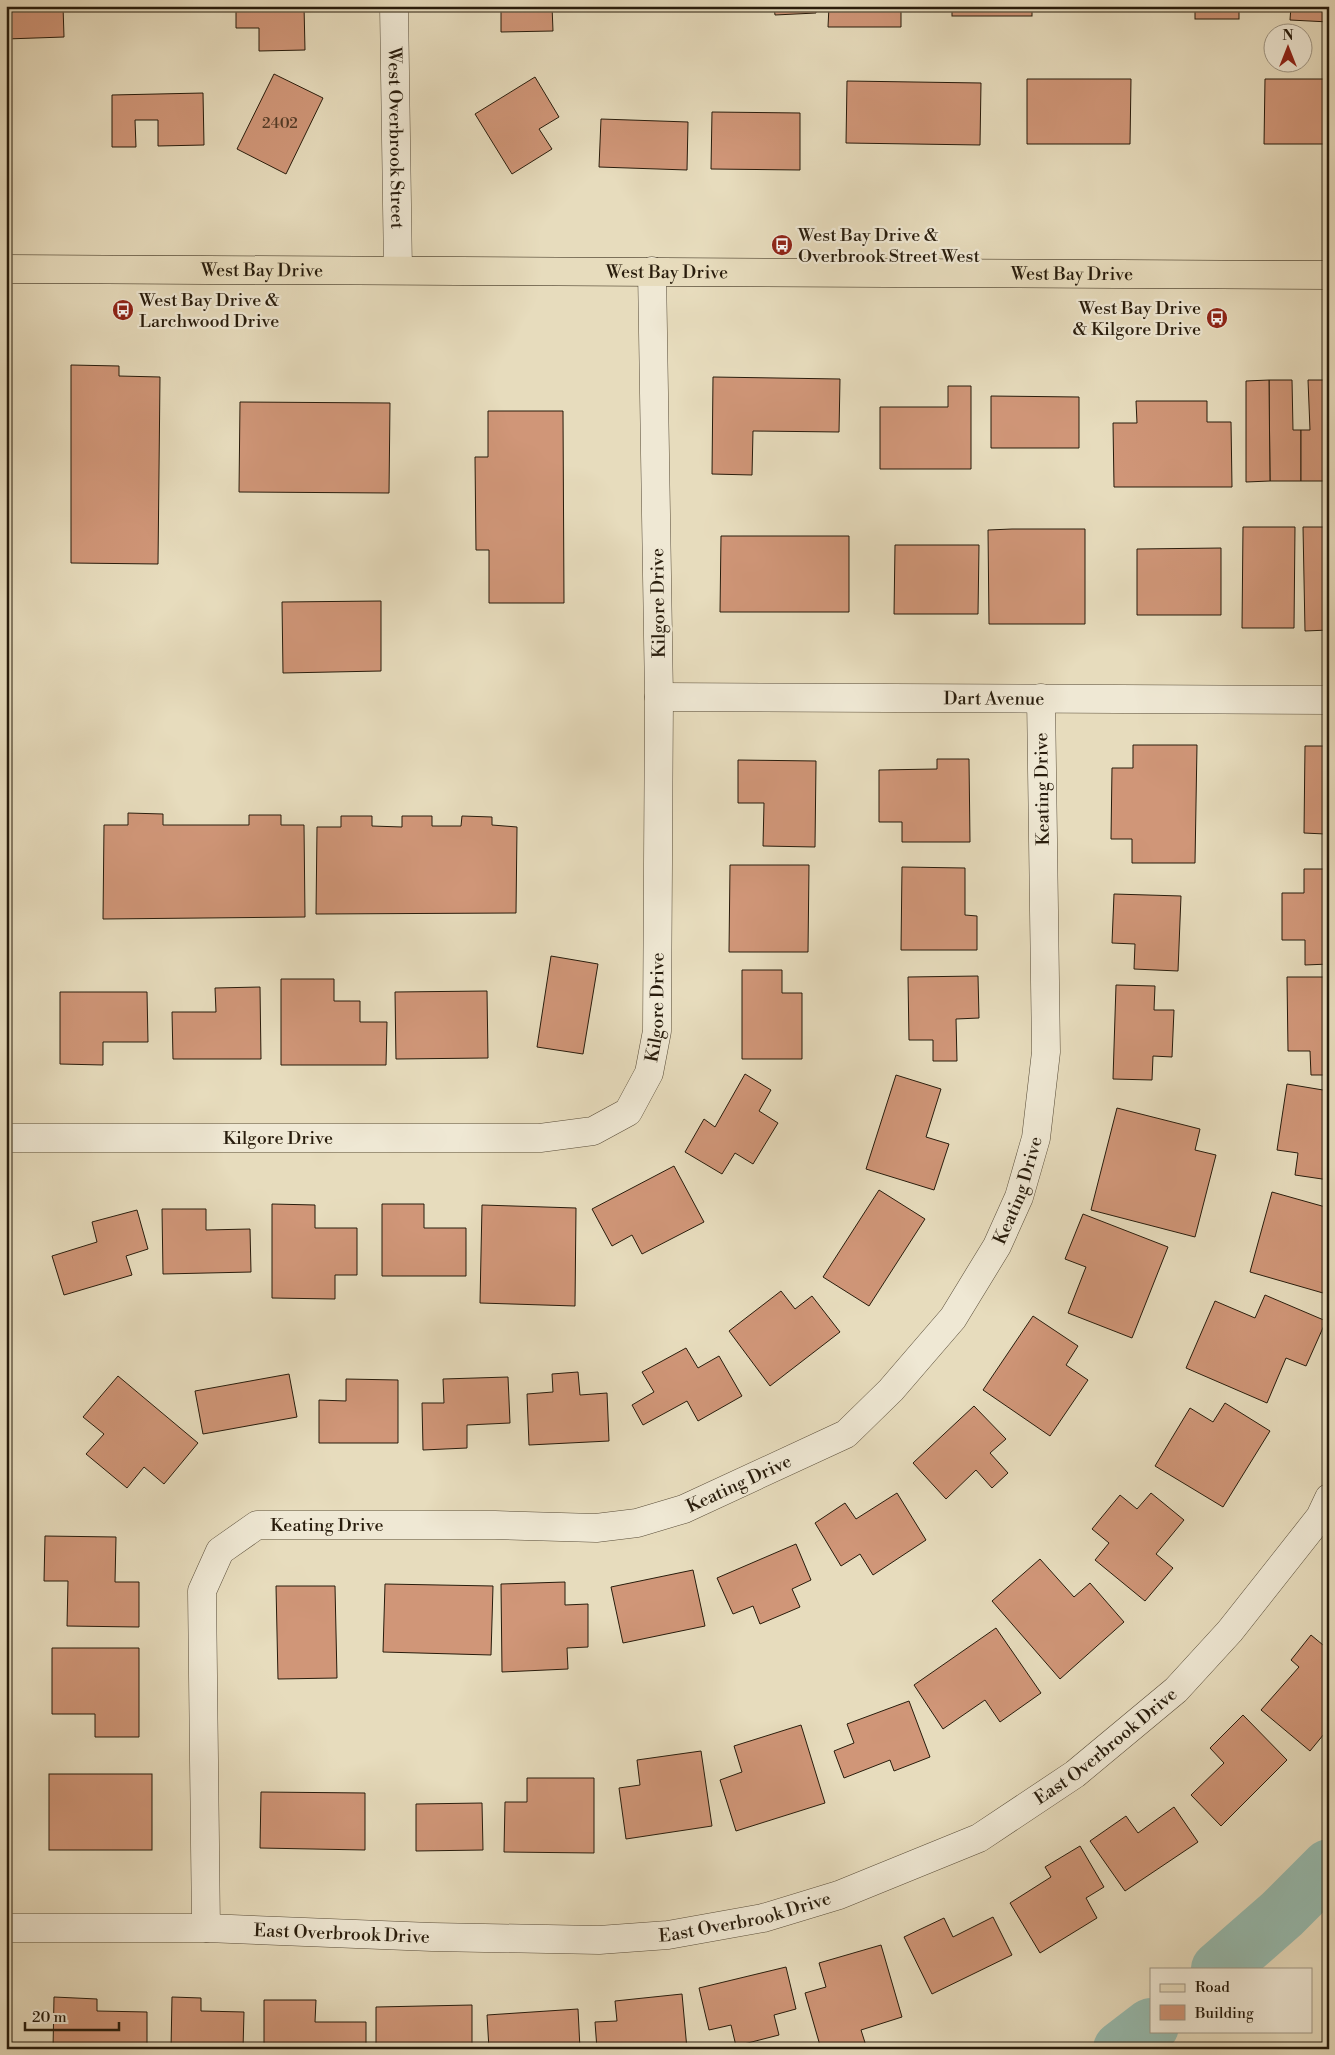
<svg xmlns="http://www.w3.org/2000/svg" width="1335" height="2055" viewBox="0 0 1335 2055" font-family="'Libre Bodoni',serif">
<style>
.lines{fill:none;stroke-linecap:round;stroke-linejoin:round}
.river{stroke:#97bcb0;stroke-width:56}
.building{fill:#d09678;stroke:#281c0c}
.minor-casing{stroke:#584c38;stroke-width:29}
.primary-casing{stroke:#281c0c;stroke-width:29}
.minor{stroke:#efe8d4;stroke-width:28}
.primary{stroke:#e7dcbd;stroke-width:28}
.labels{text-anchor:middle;stroke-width:4.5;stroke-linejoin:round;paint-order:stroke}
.number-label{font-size:15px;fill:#523a27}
.street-label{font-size:18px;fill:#281c0c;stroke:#efe8d4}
.poi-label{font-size:18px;fill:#281c0c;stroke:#efe8d4;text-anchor:start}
</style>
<rect width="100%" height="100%" fill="#e7dcbd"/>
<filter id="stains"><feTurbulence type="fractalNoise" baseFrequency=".004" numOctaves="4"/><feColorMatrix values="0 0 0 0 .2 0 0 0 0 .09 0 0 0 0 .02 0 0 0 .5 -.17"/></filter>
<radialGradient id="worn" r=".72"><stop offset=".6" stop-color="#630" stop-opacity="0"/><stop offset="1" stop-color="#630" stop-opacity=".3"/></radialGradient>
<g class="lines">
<g class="river">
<polyline points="1219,1969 1282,1914 1329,1867"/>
<polyline points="1121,2049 1151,2026"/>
</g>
</g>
<g class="building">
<polygon points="6,6 63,6 64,37 6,39"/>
<polygon points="236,6 304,6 305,50 259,51 259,28 236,28"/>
<polygon points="501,6 552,6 553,31 501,32"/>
<polygon points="774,6 816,6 816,13 775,15"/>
<polygon points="829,6 901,6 901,27 828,27"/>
<rect x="952" y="6" width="80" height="10"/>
<rect x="1195" y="6" width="44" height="13"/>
<polygon points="1291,6 1329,6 1329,22 1290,20"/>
<polygon points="274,74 323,98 286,174 237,149"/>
<polygon points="535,77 559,117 539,129 552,149 512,174 475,114"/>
<polygon points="1027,79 1131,79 1130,144 1027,144"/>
<polygon points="1265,79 1329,79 1329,144 1264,144"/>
<polygon points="6,81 7,81 9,165 6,165"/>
<polygon points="847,81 981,83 980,145 846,143"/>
<polygon points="203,93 204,145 158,146 158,120 135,120 136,147 112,147 112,95"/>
<polygon points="712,112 800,113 800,170 711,169"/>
<polygon points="601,119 688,122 687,170 599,167"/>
<polygon points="71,365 119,366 119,376 160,377 158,564 71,563"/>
<polygon points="713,377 840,379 839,432 753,431 752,475 712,474"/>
<polygon points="1269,380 1292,380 1293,430 1301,430 1301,481 1270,481"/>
<polygon points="1269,380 1270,481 1246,482 1246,381"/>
<polygon points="1308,380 1329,380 1329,481 1301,481 1301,430 1310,430"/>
<polygon points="948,386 971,386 971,469 880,469 880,407 948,407"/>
<polygon points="991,396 1079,397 1079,448 991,448"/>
<polygon points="1136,401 1207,401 1207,422 1231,422 1232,487 1114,487 1113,423 1137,423"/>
<polygon points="240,402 390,403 389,493 239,492"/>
<polygon points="488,411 563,411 564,603 489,603 489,550 476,550 475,457 488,457"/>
<polygon points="1243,527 1295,527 1294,628 1242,628"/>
<polygon points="1303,527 1329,527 1329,630 1305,631"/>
<polygon points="1012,529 1085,529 1085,624 989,624 988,530"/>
<polygon points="721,536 849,536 849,612 720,612"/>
<polygon points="895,545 979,545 978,614 894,614"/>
<polygon points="1221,548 1221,615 1137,615 1137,549"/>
<polygon points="381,601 381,671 283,673 282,602"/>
<polygon points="1133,745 1197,745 1195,863 1132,863 1132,839 1111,839 1112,768 1133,768"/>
<polygon points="1305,746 1329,746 1329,856 1324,856 1325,834 1304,833"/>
<polygon points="937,759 969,759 970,842 902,842 902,822 879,822 879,770 937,769"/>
<polygon points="738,760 816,761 815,847 763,846 764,803 738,803"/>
<polygon points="128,813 163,814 163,825 249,825 249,815 281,815 281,825 304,825 305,917 103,919 104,825 128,825"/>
<polygon points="341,816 372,816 372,826 402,827 402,816 432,816 432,826 461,826 462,816 492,817 492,825 517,827 516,913 316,914 317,827 341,827"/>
<polygon points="730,865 809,865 808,952 729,952"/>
<polygon points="902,867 965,868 965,915 977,916 977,950 901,950"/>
<polygon points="1304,869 1329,869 1329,964 1305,965 1305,940 1282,940 1282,893 1304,893"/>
<polygon points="1114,894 1181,896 1178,971 1134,969 1135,944 1112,943"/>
<polygon points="551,956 598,964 583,1054 537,1047"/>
<polygon points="742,970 782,970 782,993 802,993 802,1059 742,1059"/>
<polygon points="978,976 979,1018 956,1019 957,1061 933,1061 933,1040 909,1040 908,977"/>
<polygon points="1287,977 1329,977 1329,1075 1311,1075 1310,1051 1288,1051"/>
<polygon points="281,979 334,979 334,1001 360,1001 360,1022 387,1022 386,1065 281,1065"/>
<polygon points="1116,985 1155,986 1154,1010 1174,1010 1172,1057 1153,1056 1152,1080 1113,1079"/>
<polygon points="260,987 261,1059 173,1059 172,1012 216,1012 215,988"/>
<polygon points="487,991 488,1058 396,1059 395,992"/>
<polygon points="60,992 147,992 148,1042 103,1042 103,1065 60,1064"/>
<polygon points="745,1074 771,1090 759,1111 778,1123 753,1164 735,1153 722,1174 685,1152 704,1119 715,1127"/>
<polygon points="896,1075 941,1089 926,1137 949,1144 934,1190 866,1169"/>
<polygon points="1287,1084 1329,1091 1329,1180 1295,1175 1298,1153 1277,1150"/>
<polygon points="1117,1108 1200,1129 1195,1150 1216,1155 1195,1237 1091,1210"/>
<polygon points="674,1166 704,1222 642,1254 632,1235 612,1246 592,1209"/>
<polygon points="879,1190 925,1219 869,1306 823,1277"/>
<polygon points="1272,1192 1329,1208 1329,1272 1323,1293 1250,1272"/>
<polygon points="272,1204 315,1205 315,1228 357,1228 357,1275 335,1275 335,1299 272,1298"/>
<polygon points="382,1204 424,1204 424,1228 466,1228 466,1276 382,1276"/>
<polygon points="482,1205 576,1208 575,1306 480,1303"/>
<polygon points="162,1209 206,1209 206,1230 250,1229 251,1272 163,1274"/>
<polygon points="137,1210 148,1249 126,1256 132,1275 64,1295 52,1256 97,1242 92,1222"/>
<polygon points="1083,1214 1168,1247 1132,1338 1068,1313 1086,1267 1065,1259"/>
<polygon points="781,1291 795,1309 812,1296 840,1332 770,1386 729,1331"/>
<polygon points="1265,1295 1326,1321 1306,1366 1286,1358 1267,1403 1186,1368 1215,1301 1255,1318"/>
<polygon points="1033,1316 1078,1346 1066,1365 1088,1380 1050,1436 983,1390"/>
<polygon points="686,1348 698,1368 719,1356 742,1396 698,1421 687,1401 643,1425 632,1405 654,1392 642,1372"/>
<polygon points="578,1372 580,1395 607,1393 609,1441 529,1445 527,1394 553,1392 552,1374"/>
<polygon points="289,1374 297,1417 203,1434 195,1391"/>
<polygon points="118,1376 198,1443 164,1484 144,1467 127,1488 86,1454 104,1434 83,1417"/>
<polygon points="508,1377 510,1423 467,1425 467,1448 423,1450 422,1403 444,1403 443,1379"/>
<polygon points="346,1379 398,1380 398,1443 319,1443 319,1400 346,1401"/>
<polygon points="1225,1403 1270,1431 1223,1507 1155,1466 1190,1408 1213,1422"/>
<polygon points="974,1406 1006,1439 990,1453 1008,1473 992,1488 976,1470 946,1499 913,1463"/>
<polygon points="897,1493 926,1540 873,1575 860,1554 841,1566 815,1523 845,1503 856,1519"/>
<polygon points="1151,1493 1184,1520 1156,1554 1173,1568 1145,1601 1095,1560 1109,1543 1092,1529 1120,1495 1137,1509"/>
<polygon points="45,1536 116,1537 115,1582 139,1582 139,1627 67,1626 68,1581 44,1581"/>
<polygon points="796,1544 811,1580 792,1589 800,1607 760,1624 753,1606 733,1614 717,1578"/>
<polygon points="1040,1559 1074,1597 1090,1583 1124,1622 1060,1679 992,1601"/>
<polygon points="693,1570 705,1626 623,1643 611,1587"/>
<polygon points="565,1582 565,1605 588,1604 588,1647 567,1648 568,1669 502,1672 501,1584"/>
<polygon points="385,1584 493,1586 491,1655 383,1652"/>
<polygon points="276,1586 335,1586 337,1678 278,1679"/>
<polygon points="996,1628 1041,1693 1000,1722 985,1700 943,1729 914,1685"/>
<polygon points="1311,1635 1329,1650 1329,1738 1324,1734 1310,1751 1261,1710 1299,1667 1291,1660"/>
<polygon points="52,1648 139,1648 139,1737 95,1737 95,1714 52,1714"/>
<polygon points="909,1701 930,1757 894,1771 890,1760 844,1778 834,1751 854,1743 847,1724"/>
<polygon points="1243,1715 1287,1760 1221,1826 1191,1795 1224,1763 1210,1748"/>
<polygon points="801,1725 825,1803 736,1831 720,1780 742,1772 734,1746"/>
<polygon points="701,1751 712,1826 626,1839 619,1788 640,1785 637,1760"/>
<rect x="49" y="1774" width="103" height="76"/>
<polygon points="527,1778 594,1778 594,1853 504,1852 505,1802 527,1802"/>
<polygon points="261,1792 365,1793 365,1850 260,1848"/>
<polygon points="482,1803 483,1850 416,1851 416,1804"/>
<polygon points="1174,1807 1198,1842 1125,1891 1090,1841 1126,1816 1138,1833"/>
<polygon points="1080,1846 1104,1887 1086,1898 1097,1918 1040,1953 1010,1903 1051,1877 1045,1867"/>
<polygon points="993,1917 1012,1955 932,1994 904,1937 944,1918 953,1937"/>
<polygon points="881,1945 902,2017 861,2030 867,2049 821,2049 805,1993 826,1987 819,1963"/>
<polygon points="786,1967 796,2009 774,2015 779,2035 736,2046 731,2025 709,2030 699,1988"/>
<polygon points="682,1994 687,2049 597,2049 595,2022 617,2021 615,2001"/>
<polygon points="54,1997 97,1999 97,2011 147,2012 147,2049 53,2049"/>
<polygon points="172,1997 201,1998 201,2011 244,2012 243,2049 171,2049"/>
<polygon points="264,2000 316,2000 315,2022 366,2022 366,2049 264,2049"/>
<polygon points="472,2005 472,2049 376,2049 376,2007"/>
<polygon points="578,2009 580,2049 489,2049 487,2015"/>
</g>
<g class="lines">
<g class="minor-casing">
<g id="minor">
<path id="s1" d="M394 6 398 270"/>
<path id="s2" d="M659 697 1329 700"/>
<path id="s3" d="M6 1138H540L593 1131 628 1112 649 1073 657 1031 659 697 652 271"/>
<path id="s4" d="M6 1928H206L432 1937 599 1940 668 1935 763 1918 839 1895 979 1838 1075 1774 1176 1690 1230 1631 1320 1517 1329 1498"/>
<path id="s5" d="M206 1928 202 1591 220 1551 257 1525H495L596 1528 637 1523 684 1509 846 1434 891 1390 953 1318 997 1246 1019 1197 1036 1138 1046 1052 1041 698"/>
</g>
</g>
<g class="primary-casing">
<g id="primary">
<path id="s6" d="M6 269 1329 275"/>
</g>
</g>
<use href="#minor" class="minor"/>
<use href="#primary" class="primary"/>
</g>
<defs>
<g id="bus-disc" transform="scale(1.125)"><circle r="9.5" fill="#8f2418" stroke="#efe8d4"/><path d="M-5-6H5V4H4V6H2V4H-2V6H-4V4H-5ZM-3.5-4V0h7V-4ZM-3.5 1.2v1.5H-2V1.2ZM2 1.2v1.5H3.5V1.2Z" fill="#fff"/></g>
</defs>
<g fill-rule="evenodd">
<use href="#bus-disc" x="782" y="245"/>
<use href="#bus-disc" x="123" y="310"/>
<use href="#bus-disc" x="1217" y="318"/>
</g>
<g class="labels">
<g class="number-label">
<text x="280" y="128">2402</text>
</g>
<g class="street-label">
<text dy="6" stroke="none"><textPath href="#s1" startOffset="132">West Overbrook Street</textPath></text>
<text dy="6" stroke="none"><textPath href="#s6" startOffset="256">West Bay Drive</textPath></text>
<text dy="6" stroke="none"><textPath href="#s6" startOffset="661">West Bay Drive</textPath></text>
<text dy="6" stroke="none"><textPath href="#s6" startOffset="1066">West Bay Drive</textPath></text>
<text transform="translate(658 603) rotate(-91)" y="6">Kilgore Drive</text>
<text dy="6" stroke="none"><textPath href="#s2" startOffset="335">Dart Avenue</textPath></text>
<text transform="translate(1042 789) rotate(-91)" y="6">Keating Drive</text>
<text dy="6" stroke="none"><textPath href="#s3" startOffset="738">Kilgore Drive</textPath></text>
<text dy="6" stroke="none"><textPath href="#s3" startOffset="272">Kilgore Drive</textPath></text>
<text dy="6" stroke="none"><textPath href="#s5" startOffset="1336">Keating Drive</textPath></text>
<text dy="6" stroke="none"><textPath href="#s5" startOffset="916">Keating Drive</textPath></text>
<text dy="6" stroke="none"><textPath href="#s5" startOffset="496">Keating Drive</textPath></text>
<text dy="6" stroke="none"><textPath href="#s4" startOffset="1146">East Overbrook Drive</textPath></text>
<text dy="6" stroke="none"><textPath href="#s4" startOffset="741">East Overbrook Drive</textPath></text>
<text dy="6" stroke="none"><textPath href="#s4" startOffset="336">East Overbrook Drive</textPath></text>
</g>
<g class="poi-label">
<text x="798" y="241">West Bay Drive &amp;<tspan x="798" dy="21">Overbrook Street West</tspan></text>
<text x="139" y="306">West Bay Drive &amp;<tspan x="139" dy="21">Larchwood Drive</tspan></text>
<text x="1201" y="314" text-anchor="end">West Bay Drive<tspan x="1201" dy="21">&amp; Kilgore Drive</tspan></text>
</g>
</g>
<rect width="1335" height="2055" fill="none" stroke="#e7dcbd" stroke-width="25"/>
<rect x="8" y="8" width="1320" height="2040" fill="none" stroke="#281c0c" stroke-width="2.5"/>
<rect x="12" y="12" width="1310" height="2030" fill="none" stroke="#281c0c"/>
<rect x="1150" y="1968" width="162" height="65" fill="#efe8d4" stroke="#9f9684"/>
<rect x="1160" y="1984" width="25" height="8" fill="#e7dcbd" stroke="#9f9684"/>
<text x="1195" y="1992" font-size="15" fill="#281c0c">Road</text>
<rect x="1160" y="2005" width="25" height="15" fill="#d09678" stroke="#9f9684"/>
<text x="1195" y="2018" font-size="15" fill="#281c0c">Building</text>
<g transform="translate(1288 48)"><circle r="24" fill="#efe8d4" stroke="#9f9684"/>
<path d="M0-4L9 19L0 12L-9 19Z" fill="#8f2418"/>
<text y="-8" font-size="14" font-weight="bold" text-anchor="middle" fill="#281c0c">N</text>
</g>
<path d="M25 2022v8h94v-8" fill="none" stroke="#281c0c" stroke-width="2.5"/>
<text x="32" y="2022" font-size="15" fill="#281c0c" stroke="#efe8d4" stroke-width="4" paint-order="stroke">20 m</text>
<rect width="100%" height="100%" filter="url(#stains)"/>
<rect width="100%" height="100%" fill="url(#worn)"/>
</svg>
